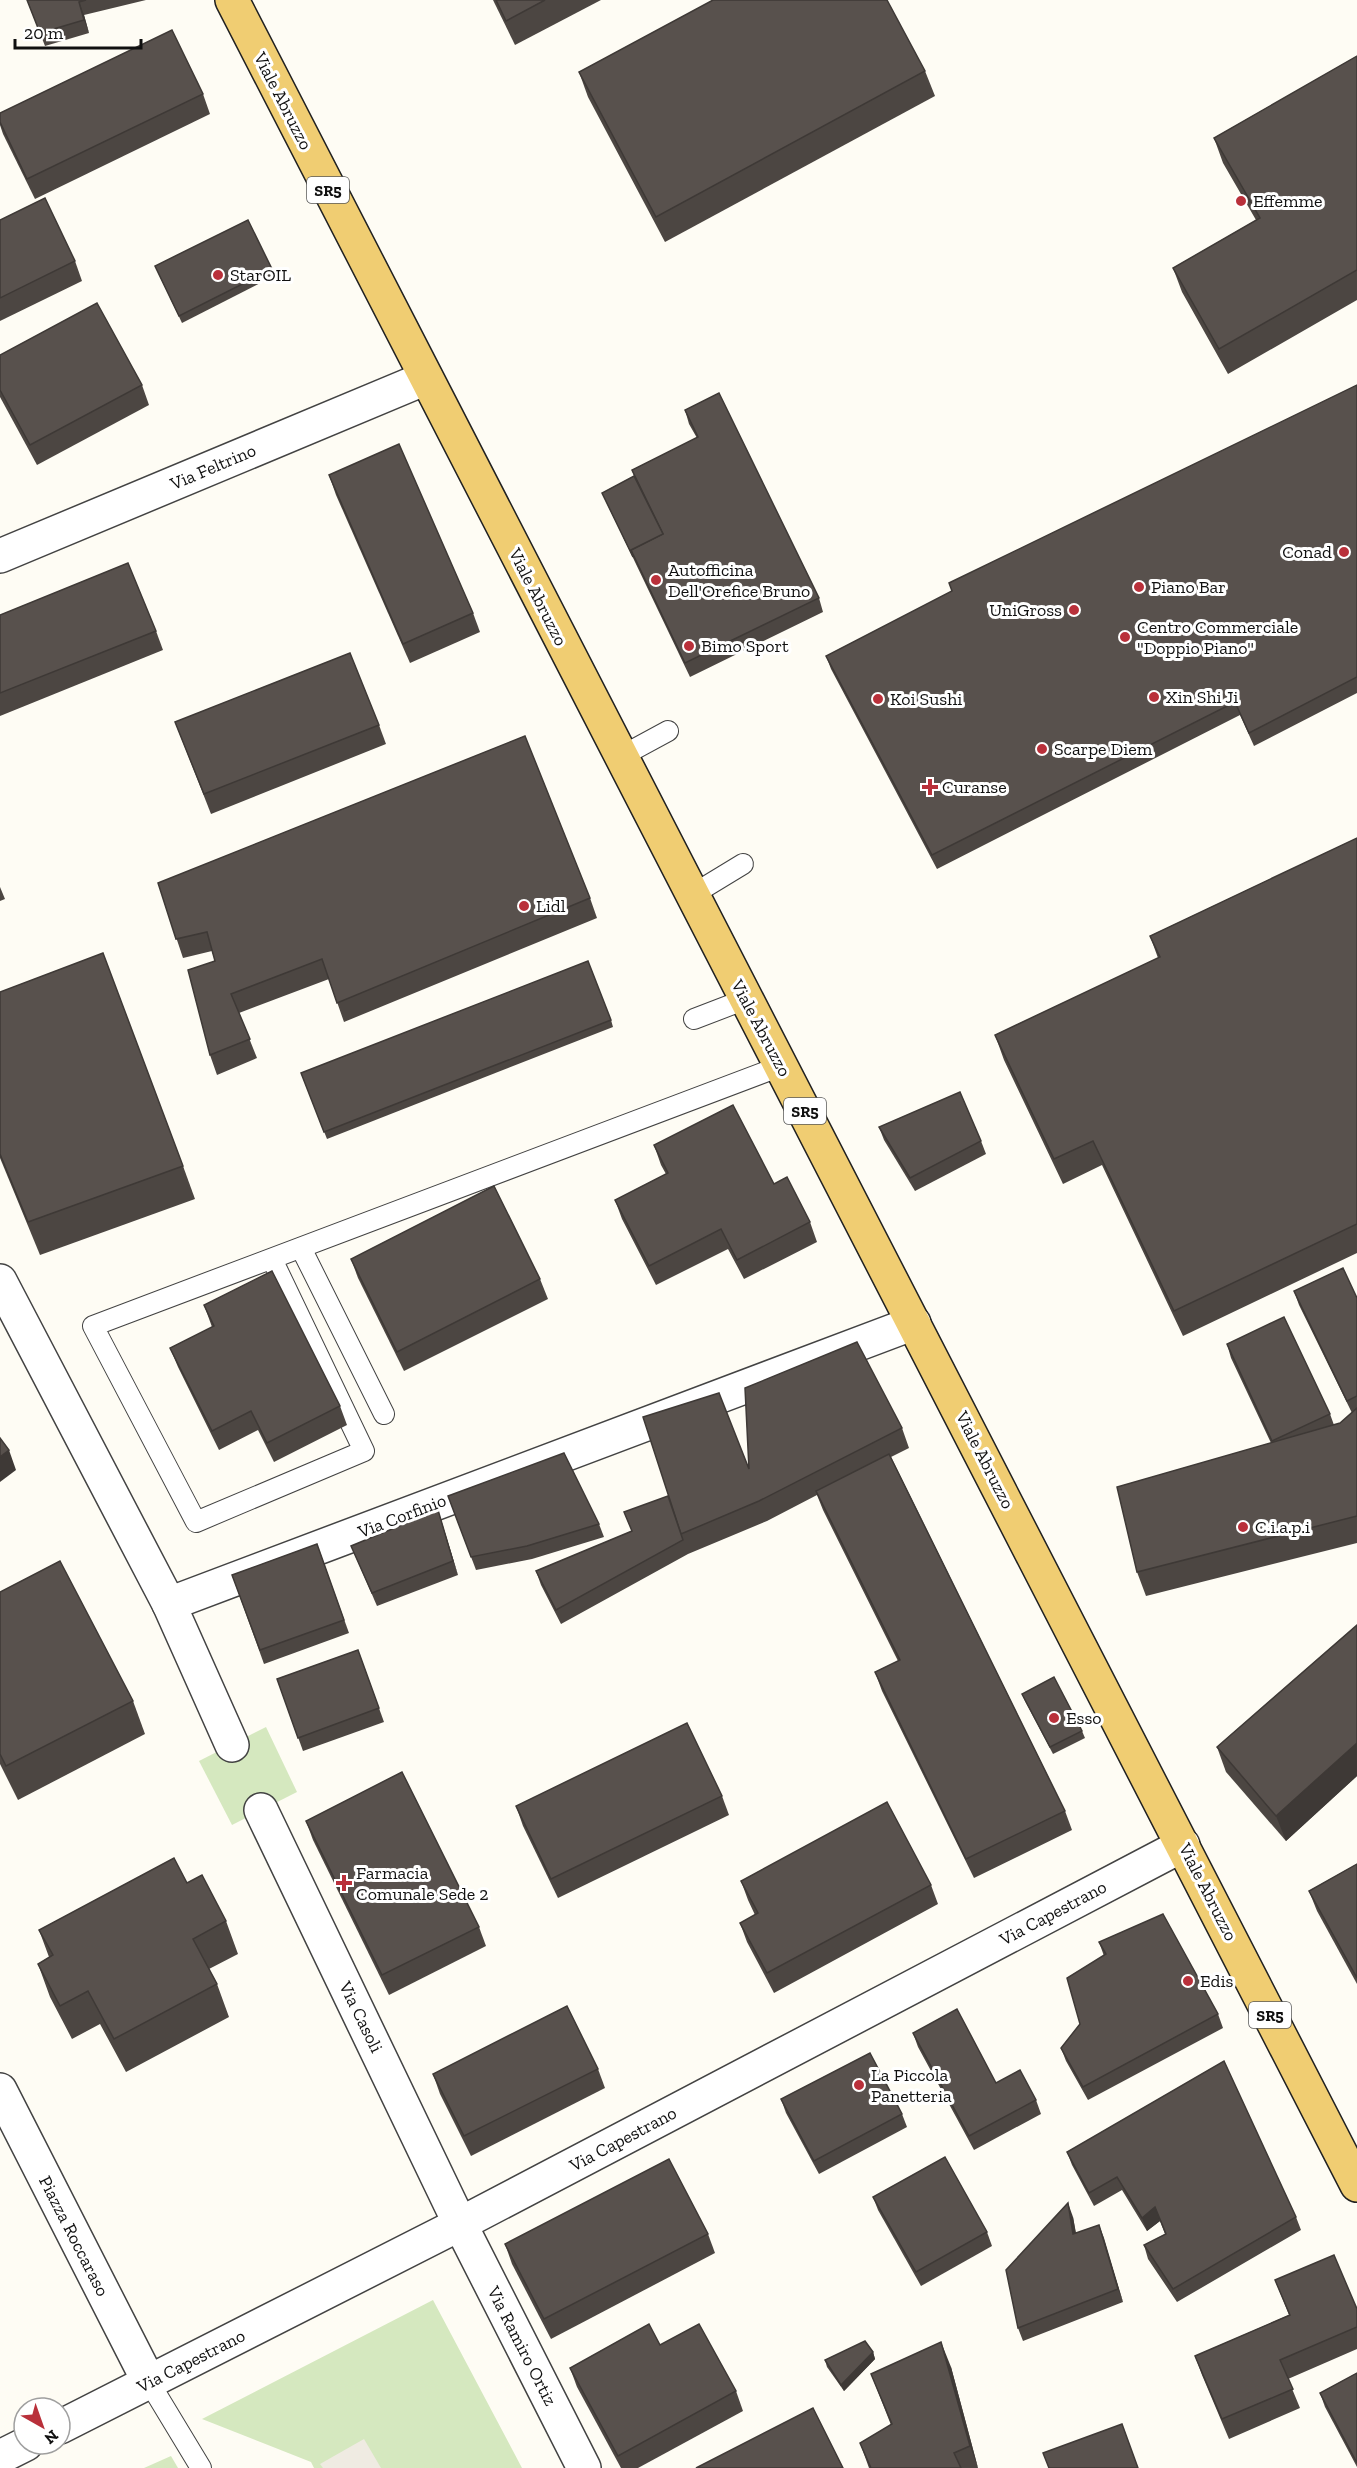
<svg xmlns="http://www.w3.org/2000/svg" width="1357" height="2468" viewBox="0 0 1357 2468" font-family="'Zilla Slab',serif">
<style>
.green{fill:#d5e8bf}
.plaza{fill:#efebe2}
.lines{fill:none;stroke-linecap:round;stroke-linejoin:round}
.lane-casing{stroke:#434343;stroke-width:22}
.street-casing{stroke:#434343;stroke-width:36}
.primary-casing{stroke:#212121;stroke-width:36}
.lane{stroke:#fff;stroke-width:20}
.street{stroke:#fff;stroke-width:33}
.primary{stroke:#f0cd72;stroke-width:33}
.wall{fill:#4c4642}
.shaded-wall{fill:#3e3936}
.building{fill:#58514d;stroke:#3e3936;stroke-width:1.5}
.poi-dot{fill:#b9303a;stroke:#fff;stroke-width:2}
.labels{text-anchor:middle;stroke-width:6;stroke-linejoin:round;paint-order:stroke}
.shield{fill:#fff;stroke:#585858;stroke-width:1.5}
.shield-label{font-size:16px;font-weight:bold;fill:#101010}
.street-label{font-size:18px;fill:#101010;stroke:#fff}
.poi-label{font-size:18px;fill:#101010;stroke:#fff;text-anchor:start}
</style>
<rect width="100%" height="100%" fill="#fefcf4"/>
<g class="green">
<polygon points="266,1727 297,1792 232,1825 199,1761"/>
<polygon points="433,2300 522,2468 314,2468 311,2462 202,2419"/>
<polygon points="171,2456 178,2468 144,2468"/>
</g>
<polygon class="plaza" points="364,2439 381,2468 323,2468 320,2464"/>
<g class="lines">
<g class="lane-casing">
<g id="lane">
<polyline points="620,757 668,731"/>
<polyline points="692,895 743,864"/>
<polyline points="694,1019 746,999"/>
<polyline points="301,1248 384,1414"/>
<polyline points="272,1259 364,1451 196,1522 93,1326 781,1066"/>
<polyline points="149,2382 201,2468"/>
</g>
</g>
<g class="street-casing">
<g id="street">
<polyline points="0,556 426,378"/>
<polyline points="0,1281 169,1604"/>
<polyline points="232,1745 169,1604 914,1323"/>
<polyline points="261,1810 460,2224 584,2468"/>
<polyline points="0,2090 149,2382"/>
<polyline points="60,2427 460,2224 1183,1845"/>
<polyline points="0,2457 26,2444"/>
</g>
</g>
<g class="primary-casing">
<polyline id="primary" points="232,0 1357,2185"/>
</g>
<use href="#lane" class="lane"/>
<use href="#street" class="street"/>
<use href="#primary" class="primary"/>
</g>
<g class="wall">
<polygon points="27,0 146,0 84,15 89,33 45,46"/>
<polygon points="493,0 601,0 515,45"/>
<polygon points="1357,56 1357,300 1228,374 1182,292 1173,268 1256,220 1223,163 1214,138"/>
<polygon points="925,71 935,96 665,242 588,97 579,72"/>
<polygon points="203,94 210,114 35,199 3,134 0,125 0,113"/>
<polygon points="0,220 75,261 82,281 0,321"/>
<polygon points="155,266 272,269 274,276 182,323"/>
<polygon points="0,355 142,385 149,405 37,465 0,397"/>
<polygon points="1357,385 1357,693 1254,746 1240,715 937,869 831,669 826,656"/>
<polygon points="685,410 819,598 823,612 690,677 602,493 634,476 632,470 697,438 689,424"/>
<polygon points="329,475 473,613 480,632 410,663 336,495"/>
<polygon points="0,615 156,631 163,650 0,716"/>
<polygon points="175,722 379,725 386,744 211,814"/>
<polygon points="1357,838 1357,1253 1183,1336 1102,1165 1063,1184 1004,1060 995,1035 1158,958 1150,936"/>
<polygon points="158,883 590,898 597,918 344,1022 329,979 239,1013 257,1058 217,1075 210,1055 215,961 212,951 183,958"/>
<polygon points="0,887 5,899 0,901"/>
<polygon points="0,992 183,1166 195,1199 40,1255 0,1158"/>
<polygon points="611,1020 613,1027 327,1139 301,1073"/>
<polygon points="879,1127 981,1141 986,1154 915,1191 884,1140"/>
<polygon points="654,1145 774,1184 810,1222 817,1242 744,1279 728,1249 656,1285 622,1219 615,1200 666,1174 661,1165"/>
<polygon points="351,1259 540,1279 548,1299 404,1371 358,1278"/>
<polygon points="1294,1291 1357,1298 1357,1543 1146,1596 1137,1572 1271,1443 1231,1358 1227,1344 1330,1414 1334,1425 1340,1423 1352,1413 1299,1305"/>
<polygon points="204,1305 340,1406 347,1425 274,1462 258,1430 219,1450 178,1367 170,1348 212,1327"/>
<polygon points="902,1428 909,1448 891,1457 1065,1811 1072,1830 974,1878 882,1691 875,1672 898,1661 823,1510 817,1495 767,1521 688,1554 561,1624 541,1585 536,1571 632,1531 749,1469"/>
<polygon points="448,1496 599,1524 604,1537 532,1559 476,1570"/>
<polygon points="438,1510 458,1575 377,1606 351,1546"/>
<polygon points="317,1544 349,1633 264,1664 232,1575"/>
<polygon points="0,1592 133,1701 145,1734 18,1800 0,1764"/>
<polygon points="1357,1625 1357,1776 1286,1841 1226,1772 1217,1747"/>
<polygon points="358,1650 384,1722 303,1751 277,1679"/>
<polygon points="1022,1694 1082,1731 1085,1738 1053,1754 1025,1701"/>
<polygon points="722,1796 729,1815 558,1898 523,1826 516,1806"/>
<polygon points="306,1821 479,1927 486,1946 389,1995 313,1840"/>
<polygon points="1357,1864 1357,1984 1317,1911 1309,1891"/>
<polygon points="741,1881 931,1885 938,1904 774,1993 747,1942 740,1923 755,1915 748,1900"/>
<polygon points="187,1883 226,1921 238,1954 209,1969 217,1984 229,2017 126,2072 100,2024 72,2039 50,1997 38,1964 49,1957 39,1930"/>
<polygon points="1099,1942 1218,2014 1223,2028 1088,2100 1066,2061 1061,2048 1080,2024 1104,1956"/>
<polygon points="913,2033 996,2083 1036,2100 1041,2114 974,2150 918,2047"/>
<polygon points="598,2069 605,2088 471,2156 440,2094 433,2074"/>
<polygon points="781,2099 902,2114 907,2127 819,2174 786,2113"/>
<polygon points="1067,2152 1296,2217 1301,2230 1177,2302 1148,2259 1144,2245 1165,2234 1160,2221 1147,2231 1122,2190 1094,2206 1072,2165"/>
<polygon points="873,2197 987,2232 992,2246 921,2286 878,2210"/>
<polygon points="1073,2217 1076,2233 1099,2225 1123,2302 1023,2341 1018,2328"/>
<polygon points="708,2234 715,2253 551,2339 512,2264 505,2244"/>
<polygon points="1275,2280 1357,2309 1357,2349 1288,2379 1300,2408 1229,2439 1202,2375 1195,2356 1289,2315"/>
<polygon points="873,2352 875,2359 844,2391 827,2367 825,2360"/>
<polygon points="951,2367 978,2468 869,2468 860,2443 891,2425 871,2374"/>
<polygon points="570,2368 736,2391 743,2411 638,2468 621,2468 577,2387"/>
<polygon points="1357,2373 1357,2467 1325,2407 1320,2393"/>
</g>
<g class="shaded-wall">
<polygon points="79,2 84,15 89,33 84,20"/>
<polygon points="9,1450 16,1470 0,1482 0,1457"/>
<polygon points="438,1510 458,1575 453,1561"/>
<polygon points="1357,1743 1357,1776 1286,1841 1276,1816"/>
<polygon points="1068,2203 1073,2217 1078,2247 1073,2234"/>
<polygon points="1155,2207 1160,2221 1147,2231 1142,2218"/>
<polygon points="1099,2225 1104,2238 1123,2302 1118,2289"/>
<polygon points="941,2342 951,2367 978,2468 970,2446"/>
<polygon points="873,2352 875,2359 844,2391 841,2385"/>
</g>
<g class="building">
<polygon points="27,0 86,0 79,2 84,20 40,33"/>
<polygon points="496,0 545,0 506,21"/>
<polygon points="713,0 887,0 925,71 656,217 579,72"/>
<polygon points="172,30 203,94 27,179 0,122 0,113"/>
<polygon points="1357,56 1357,270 1219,349 1173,268 1260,218 1214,138"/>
<polygon points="45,198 75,261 0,298 0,220"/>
<polygon points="248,220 272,269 179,316 155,266"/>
<polygon points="97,303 142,385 30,445 0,390 0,355"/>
<polygon points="1357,385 1357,677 1249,733 1235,702 932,855 826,656 952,591 949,583"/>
<polygon points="719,393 819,598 685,663 631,550 663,534 632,470 698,437 685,410"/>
<polygon points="399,444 473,613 403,644 329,475"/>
<polygon points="634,476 663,534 631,550 633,557 602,493"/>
<polygon points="128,563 156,631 0,693 0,615"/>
<polygon points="350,653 379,725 204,794 175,722"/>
<polygon points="525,736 590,898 337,1003 322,959 231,994 250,1039 210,1055 188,970 215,961 207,932 176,939 158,883"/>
<polygon points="1357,838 1357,1224 1174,1311 1093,1141 1054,1159 995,1035 1160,957 1150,936"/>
<polygon points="103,953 183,1166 28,1222 0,1154 0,992"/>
<polygon points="588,961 611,1020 324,1132 301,1073"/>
<polygon points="960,1092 981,1141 910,1178 879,1127"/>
<polygon points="733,1105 774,1184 787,1177 810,1222 737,1260 721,1229 649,1266 615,1200 668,1173 654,1145"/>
<polygon points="494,1186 540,1279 397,1352 351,1259"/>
<polygon points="1343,1268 1357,1298 1357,1396 1347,1401 1294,1291"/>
<polygon points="272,1271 340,1406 267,1443 251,1411 212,1431 170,1348 214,1326 204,1305"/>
<polygon points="1284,1317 1330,1414 1272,1441 1227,1344"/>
<polygon points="857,1342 902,1428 759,1501 681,1534 643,1417 719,1393 749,1469 745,1388"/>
<polygon points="1357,1408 1357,1516 1137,1572 1117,1487 1340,1423"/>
<polygon points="0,1438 9,1450 0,1457"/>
<polygon points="564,1453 599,1524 527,1546 471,1557 448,1496"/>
<polygon points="889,1454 1065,1811 966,1859 875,1672 900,1660 816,1491"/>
<polygon points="668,1496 683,1540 556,1610 536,1571 632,1531 624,1512"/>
<polygon points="438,1510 453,1561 372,1593 351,1546"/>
<polygon points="317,1544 344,1620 260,1650 232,1575"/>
<polygon points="60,1561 133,1701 6,1766 0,1754 0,1592"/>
<polygon points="1357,1625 1357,1743 1276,1816 1217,1747"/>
<polygon points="358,1650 379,1708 298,1738 277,1679"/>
<polygon points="1054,1677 1082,1731 1050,1747 1022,1694"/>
<polygon points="687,1723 722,1796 551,1879 516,1806"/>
<polygon points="402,1772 479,1927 382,1975 306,1821"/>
<polygon points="887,1802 931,1885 767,1973 740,1923 758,1913 741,1881"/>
<polygon points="174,1858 187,1883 202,1875 226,1921 193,1939 217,1984 114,2039 88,1991 60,2006 38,1964 53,1955 39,1930"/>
<polygon points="1357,1864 1357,1978 1309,1891"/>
<polygon points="1163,1914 1218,2014 1083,2087 1061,2048 1080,2024 1067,1978 1106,1954 1099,1942"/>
<polygon points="567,2006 598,2069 464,2136 433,2074"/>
<polygon points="957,2009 996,2083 1020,2070 1036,2100 969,2136 913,2033"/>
<polygon points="870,2053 902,2114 814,2161 781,2099"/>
<polygon points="1224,2061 1296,2217 1173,2289 1144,2245 1166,2234 1155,2207 1142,2218 1117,2177 1089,2193 1067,2152"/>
<polygon points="945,2157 987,2232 916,2272 873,2197"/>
<polygon points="669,2159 708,2234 544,2319 505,2244"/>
<polygon points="1068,2203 1073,2234 1099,2225 1118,2289 1018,2328 1006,2270"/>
<polygon points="1334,2255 1357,2309 1357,2327 1280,2360 1293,2389 1222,2419 1195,2356 1290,2315 1275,2280"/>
<polygon points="649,2324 660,2345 699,2324 736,2391 618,2456 570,2368"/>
<polygon points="865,2341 873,2352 841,2385 825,2360"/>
<polygon points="941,2342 970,2446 954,2453 961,2468 871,2468 860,2443 892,2424 871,2374"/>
<polygon points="1357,2373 1357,2463 1320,2393"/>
<polygon points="813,2408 843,2468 696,2468"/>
<polygon points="1122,2424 1138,2468 1049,2468 1043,2453"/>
</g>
<g class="poi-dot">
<circle cx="1241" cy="201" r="6"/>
<circle cx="218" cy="275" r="6"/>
<circle cx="1344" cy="552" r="6"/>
<circle cx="656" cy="580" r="6"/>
<circle cx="1139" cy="587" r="6"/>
<circle cx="1074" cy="610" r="6"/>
<circle cx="1125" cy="637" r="6"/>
<circle cx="689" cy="646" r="6"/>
<circle cx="1154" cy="697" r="6"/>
<circle cx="878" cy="699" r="6"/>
<circle cx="1042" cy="749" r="6"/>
<path d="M927 778h6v6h6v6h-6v6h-6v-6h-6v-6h6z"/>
<circle cx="524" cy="906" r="6"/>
<circle cx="1243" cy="1527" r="6"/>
<circle cx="1054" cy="1718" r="6"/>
<path d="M341 1874h6v6h6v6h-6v6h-6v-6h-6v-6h6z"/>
<circle cx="1188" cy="1981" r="6"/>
<circle cx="859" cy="2085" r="6"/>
</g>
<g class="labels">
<g class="shield">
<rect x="307" y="177" width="42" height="26" rx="4.5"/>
<rect x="784" y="1098" width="42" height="26" rx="4.5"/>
<rect x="1249" y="2002" width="42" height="26" rx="4.5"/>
</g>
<g class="shield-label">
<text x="328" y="196">SR5</text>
<text x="805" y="1117">SR5</text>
<text x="1270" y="2021">SR5</text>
</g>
<g class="street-label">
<text transform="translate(283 101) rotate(63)" y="6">Viale Abruzzo</text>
<text transform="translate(213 467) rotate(-23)" y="6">Via Feltrino</text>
<text transform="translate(538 597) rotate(63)" y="6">Viale Abruzzo</text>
<text transform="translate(761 1028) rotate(62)" y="6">Viale Abruzzo</text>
<text transform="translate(985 1460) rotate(63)" y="6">Viale Abruzzo</text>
<text transform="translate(402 1516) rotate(-21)" y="6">Via Corfinio</text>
<text transform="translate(1208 1892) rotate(63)" y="6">Viale Abruzzo</text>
<text transform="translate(1053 1913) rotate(-28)" y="6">Via Capestrano</text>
<text transform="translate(361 2017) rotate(64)" y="6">Via Casoli</text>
<text transform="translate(623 2139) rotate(-28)" y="6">Via Capestrano</text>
<text transform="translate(74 2236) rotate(63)" y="6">Piazza Roccaraso</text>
<text transform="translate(522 2346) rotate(63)" y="6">Via Ramiro Ortiz</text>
<text transform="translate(191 2361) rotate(-27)" y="6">Via Capestrano</text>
</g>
<g class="poi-label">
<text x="1253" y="207">Effemme</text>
<text x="230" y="281">StarOIL</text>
<text x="1332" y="558" text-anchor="end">Conad</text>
<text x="668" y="576">Autofficina<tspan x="668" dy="21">Dell'Orefice Bruno</tspan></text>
<text x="1151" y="593">Piano Bar</text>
<text x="1062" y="616" text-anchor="end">UniGross</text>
<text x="1137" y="633">Centro Commerciale<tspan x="1137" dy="21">"Doppio Piano"</tspan></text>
<text x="701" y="652">Bimo Sport</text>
<text x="1166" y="703">Xin Shi Ji</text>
<text x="890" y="705">Koi Sushi</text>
<text x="1054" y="755">Scarpe Diem</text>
<text x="942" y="793">Curanse</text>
<text x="536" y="912">Lidl</text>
<text x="1255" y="1533">C.i.a.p.i</text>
<text x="1066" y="1724">Esso</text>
<text x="356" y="1879">Farmacia<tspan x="356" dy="21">Comunale Sede 2</tspan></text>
<text x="1200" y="1987">Edis</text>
<text x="871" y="2081">La Piccola<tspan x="871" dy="21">Panetteria</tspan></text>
</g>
</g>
<g transform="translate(42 2426) rotate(140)"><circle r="28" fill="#ffffff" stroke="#9f9f9f" stroke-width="1.5"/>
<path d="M0-4.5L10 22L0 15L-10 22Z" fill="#b9303a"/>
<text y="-9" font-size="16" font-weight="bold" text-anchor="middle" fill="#101010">N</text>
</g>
<path d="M15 39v9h126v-9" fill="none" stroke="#101010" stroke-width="3"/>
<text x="24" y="39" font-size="18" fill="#101010" stroke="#ffffff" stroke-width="4.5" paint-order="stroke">20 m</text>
</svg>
